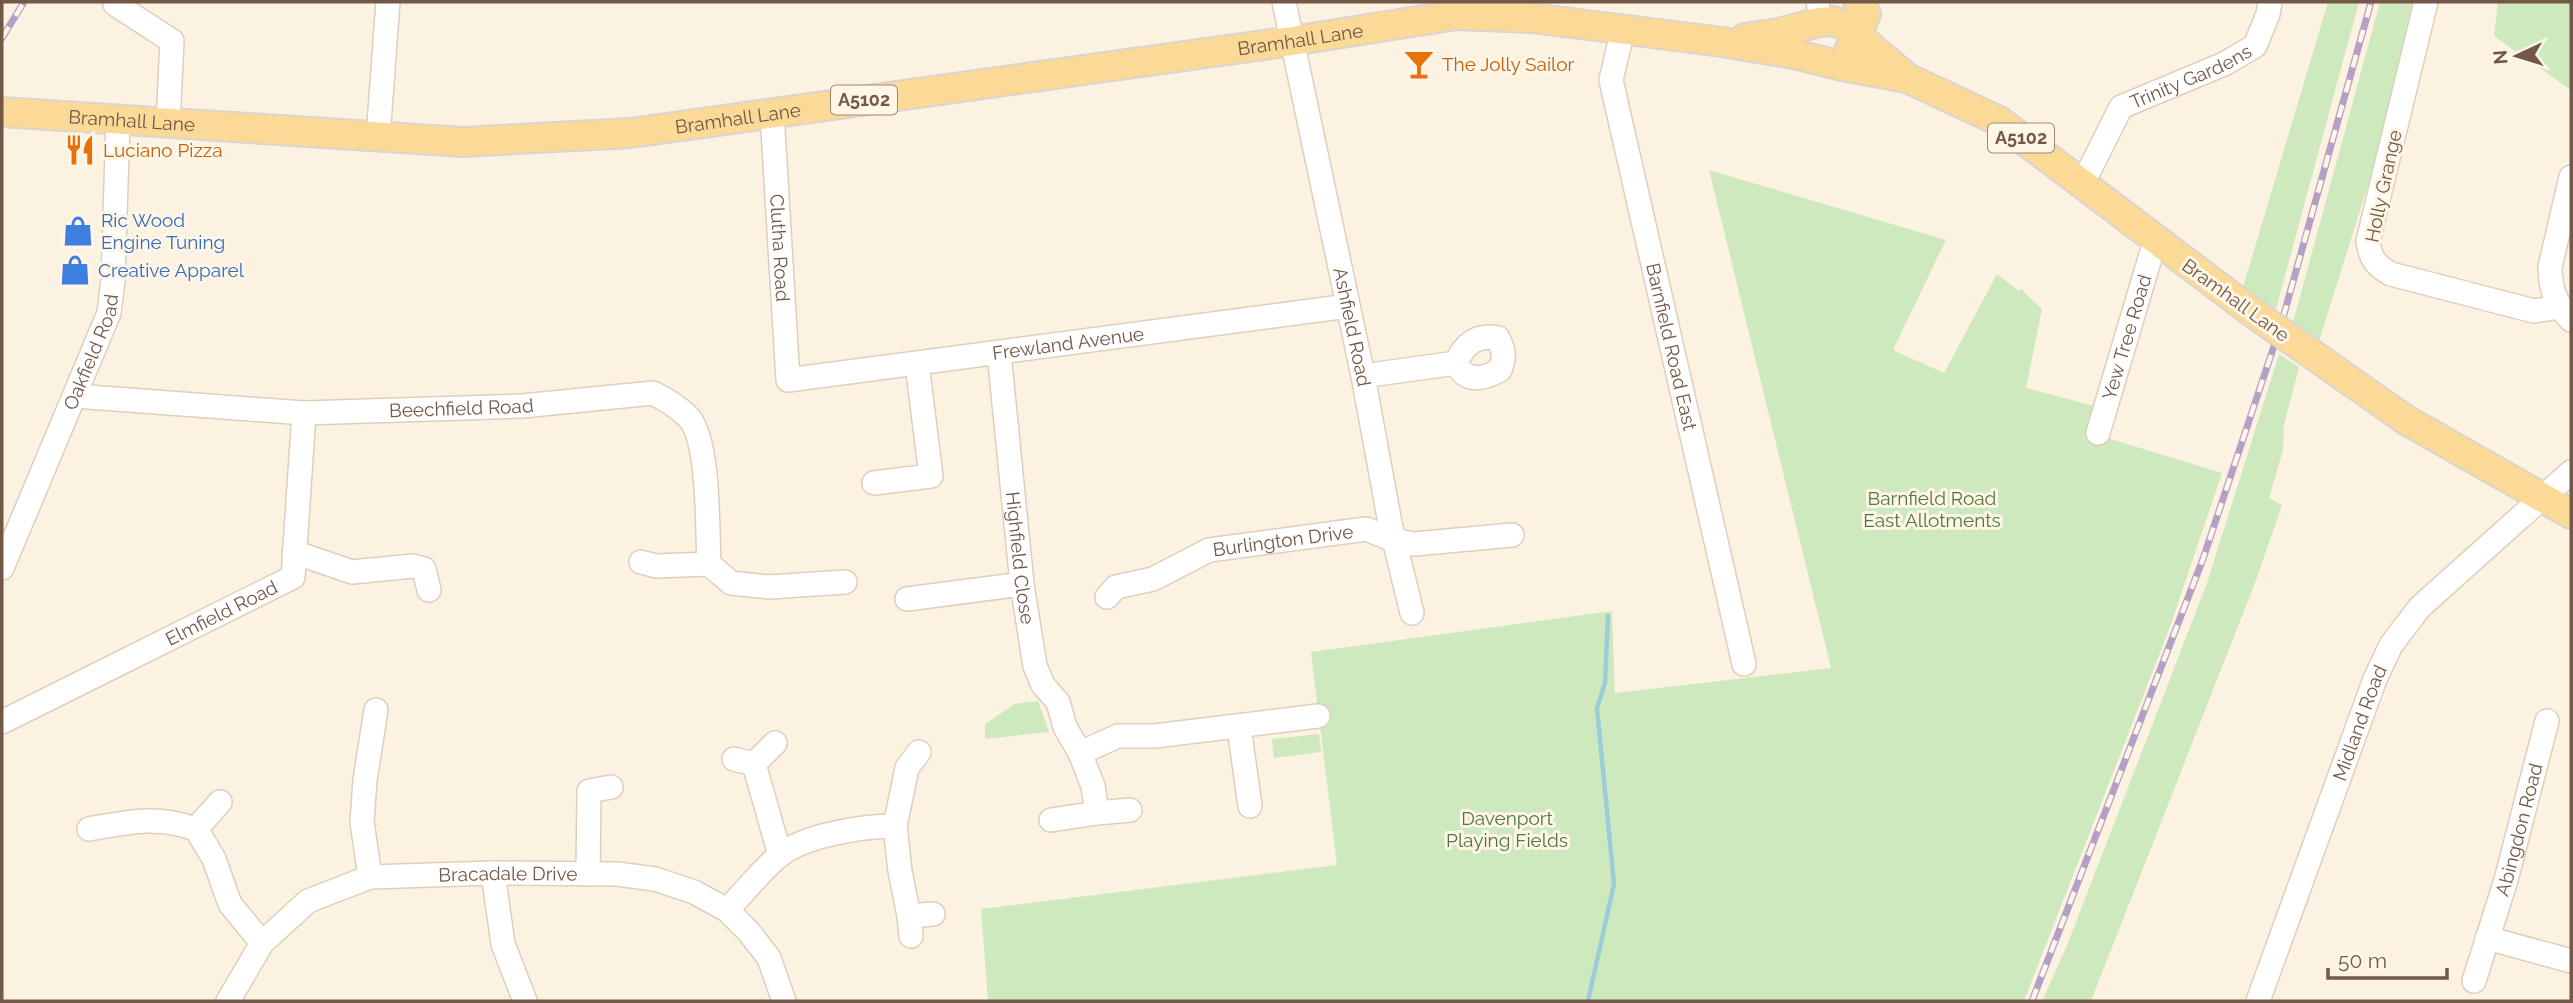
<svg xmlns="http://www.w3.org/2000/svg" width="2573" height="1003" viewBox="0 0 2573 1003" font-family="Raleway,sans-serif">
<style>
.green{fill:#cfe9bf}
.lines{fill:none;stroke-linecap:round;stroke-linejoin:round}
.stream{stroke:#9cccd7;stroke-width:4.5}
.minor-casing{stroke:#e0cebd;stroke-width:26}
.major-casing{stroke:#dbd4cf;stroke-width:32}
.minor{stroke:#fff;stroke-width:23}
.major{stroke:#fbda98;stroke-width:28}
.rail-casing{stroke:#b5a0c5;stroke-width:7}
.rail{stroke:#fff6e7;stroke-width:4.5;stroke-dasharray:13;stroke-linecap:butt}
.major-bridge-casing{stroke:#dbd4cf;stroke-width:32;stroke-linecap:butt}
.major-bridge{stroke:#fbda98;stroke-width:28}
.labels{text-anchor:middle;stroke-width:6;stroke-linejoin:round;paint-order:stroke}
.shield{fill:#fff6e7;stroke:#9d8778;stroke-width:2}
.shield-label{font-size:18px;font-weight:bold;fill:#735848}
.street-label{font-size:19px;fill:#735848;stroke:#fff6e7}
.food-label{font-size:19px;fill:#c56008;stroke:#fff6e7;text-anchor:start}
.shop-label{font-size:19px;fill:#366cbe;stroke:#fff6e7;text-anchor:start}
.park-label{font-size:19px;fill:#4f7940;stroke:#fff6e7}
</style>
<rect width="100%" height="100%" fill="#fcf2e1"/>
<g class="green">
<polygon points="2328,2 2359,2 2275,313 2241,294"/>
<polygon points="2380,2 2416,2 2382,141 2318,344 2292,326"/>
<polygon points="2498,2 2571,2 2571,90 2494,36"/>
<polygon points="1709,170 1946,240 1893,350 1944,373 1997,274 2019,291 2021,289 2042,309 2026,388 2102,408 2101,436 2222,473 2170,627 2024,1001 988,1001 981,909 1337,865 1311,652 1612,611 1615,693 1831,668"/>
<polygon points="2279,354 2299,367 2284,425 2283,450 2269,498 2282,505 2255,583 2091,1001 2042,1001 2066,948 2207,583"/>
<polygon points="1038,701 1049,732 985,739 985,724 1015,704"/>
<polygon points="1319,734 1321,752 1274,758 1272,739"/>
</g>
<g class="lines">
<polyline class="stream" points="1588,1001 1614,884 1597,708 1605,683 1608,616"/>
<g class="minor-casing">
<g id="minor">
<path id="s1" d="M1284 2 1363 376 1390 523 1412 613"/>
<polyline points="1818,2 1818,3"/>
<path d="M2426 2 2368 241C2370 258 2376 266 2391 274L2534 311 2559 307"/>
<polyline points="115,4 172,41 168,124"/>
<path id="s2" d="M1623 29 1611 80 1744 664"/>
<path id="s3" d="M772 113 788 380 1348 306"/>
<polyline points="378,137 388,2"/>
<path d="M2571 177 2550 267C2550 289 2556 304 2571 320"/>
<path id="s4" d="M2083 183 2121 107 2224 64 2255 46 2268 14 2270 2"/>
<path id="s5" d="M999 353 1022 584 1035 666 1043 685 1058 702 1065 727 1080 753 1118 736H1155L1318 716"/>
<path d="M1363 376 1456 363C1464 344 1477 334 1498 338 1504 350 1505 357 1500 370 1482 380 1466 383 1456 363"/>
<path id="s6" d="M75 396 304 413 522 406 653 393C666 400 679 407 689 418 710 442 707 531 709 564L656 566 641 562"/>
<path id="s7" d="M2098 433 2155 241"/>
<polyline points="874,483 931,476 917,364"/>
<polyline points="294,552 352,572 413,566 424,569 429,590"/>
<polyline points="709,564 731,583 769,587 845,582"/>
<path id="s8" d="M2 568 109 313 113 280 118 120"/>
<path id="s9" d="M1107 597 1116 587 1153 579 1209 550 1366 529 1394 540 1414 544 1512 535"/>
<polyline points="907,599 1022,584"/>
<path id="s10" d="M2 722 293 577 304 413"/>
<polyline points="1239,727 1250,806"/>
<polyline points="734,759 754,764 775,743"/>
<polyline points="754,764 780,855"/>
<polyline points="1097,813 1130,810"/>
<polyline points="1051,820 1097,813 1093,786 1080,753"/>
<polyline points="895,826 900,871 909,916 911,936"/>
<path d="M89 829C129 822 156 815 196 829L214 859 230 904 262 943"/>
<polyline points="196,829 220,802"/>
<polyline points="493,873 503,944 525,1001"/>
<polyline points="588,874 589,791 611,787"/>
<polyline points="370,877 362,822 365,780 376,710"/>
<path d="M727 910C744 893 761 870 780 855 806 835 863 826 895 826L907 768 919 752"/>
<polyline points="909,916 933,914"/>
<polyline points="2487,938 2571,961"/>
<path id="s11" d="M2474 981 2506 880 2547 721"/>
<path id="s12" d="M228 1001 262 943 308 901 370 877 493 873 617 874 655 879 694 892 727 910 748 931 769 958 784 1001"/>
<path id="s13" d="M2258 1001 2375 679 2391 645 2420 607 2571 472"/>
</g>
</g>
<g class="major-casing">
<g id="major">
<polyline points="1745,38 1779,33 1819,22 1833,21 1846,26 1907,78 1999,121 2256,315"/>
<polyline points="1850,49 1866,14 1858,2"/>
<path id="s14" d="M2 112 463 142 631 133 1292 41 1456 15 1532 18 1722 42 1794 54 1842 66 1907 78"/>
<polyline points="2309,352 2406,420 2571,514"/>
</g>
</g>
<use href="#minor" class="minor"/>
<use href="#major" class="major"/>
<g class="rail-casing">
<g id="rail">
<polyline points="2,38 24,2"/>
<polyline points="2032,1001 2203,559 2281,325 2371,2"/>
</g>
</g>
<use href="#rail" class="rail"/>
<g class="major-bridge-casing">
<polyline id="major-bridge" points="2256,315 2309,352"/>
</g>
<use href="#major-bridge" class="major-bridge"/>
</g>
<defs>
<g id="bar-bare" transform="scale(2.415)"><path d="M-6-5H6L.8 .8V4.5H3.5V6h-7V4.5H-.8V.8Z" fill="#e8710a" stroke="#fff6e7" stroke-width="2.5" paint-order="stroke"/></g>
<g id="restaurant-bare" transform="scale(2.415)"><path d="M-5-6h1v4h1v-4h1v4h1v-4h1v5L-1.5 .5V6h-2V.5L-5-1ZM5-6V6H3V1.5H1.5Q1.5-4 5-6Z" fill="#e8710a" stroke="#fff6e7" stroke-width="2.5" paint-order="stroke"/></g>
<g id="shop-bare" transform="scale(2.415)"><path d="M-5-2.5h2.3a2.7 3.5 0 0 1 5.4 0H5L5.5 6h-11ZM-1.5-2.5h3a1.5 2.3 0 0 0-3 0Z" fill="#3f7fe0" stroke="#fff6e7" stroke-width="2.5" paint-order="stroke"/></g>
</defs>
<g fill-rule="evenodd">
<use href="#bar-bare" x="1419" y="64"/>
<use href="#restaurant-bare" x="80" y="150"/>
<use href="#shop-bare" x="78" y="231"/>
<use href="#shop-bare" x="75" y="270"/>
</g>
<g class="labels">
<g class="shield">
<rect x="831" y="85.5" width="66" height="29" rx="5"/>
<rect x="1988" y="123.5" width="66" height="29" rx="5"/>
</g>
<g class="shield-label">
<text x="864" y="106">A5102</text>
<text x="2021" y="144">A5102</text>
</g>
<g class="street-label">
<text dy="7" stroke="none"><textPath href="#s14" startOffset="1306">Bramhall Lane</textPath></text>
<text dy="7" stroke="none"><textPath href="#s4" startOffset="161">Trinity Gardens</textPath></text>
<text dy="7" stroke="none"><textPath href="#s14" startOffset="738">Bramhall Lane</textPath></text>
<text dy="7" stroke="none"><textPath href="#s14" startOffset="130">Bramhall Lane</textPath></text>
<text transform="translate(2383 186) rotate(-78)" y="7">Holly Grange</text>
<text dy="7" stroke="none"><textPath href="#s3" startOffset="135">Clutha Road</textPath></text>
<text transform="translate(2236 300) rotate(36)" y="7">Bramhall Lane</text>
<text dy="7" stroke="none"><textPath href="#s1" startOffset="332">Ashfield Road</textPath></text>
<text dy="7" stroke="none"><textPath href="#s7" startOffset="100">Yew Tree Road</textPath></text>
<text dy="7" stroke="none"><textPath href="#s3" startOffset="550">Frewland Avenue</textPath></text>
<text dy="7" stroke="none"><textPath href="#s2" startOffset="326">Barnfield Road East</textPath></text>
<text dy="7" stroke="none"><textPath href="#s8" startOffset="234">Oakfield Road</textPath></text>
<text dy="7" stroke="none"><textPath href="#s6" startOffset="387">Beechfield Road</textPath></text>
<text dy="7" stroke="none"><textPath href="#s9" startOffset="189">Burlington Drive</textPath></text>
<text dy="7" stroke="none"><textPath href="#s5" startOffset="206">Highfield Close</textPath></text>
<text dy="7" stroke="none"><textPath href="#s10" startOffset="245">Elmfield Road</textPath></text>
<text dy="7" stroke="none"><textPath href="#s13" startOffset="296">Midland Road</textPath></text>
<text dy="7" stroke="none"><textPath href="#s11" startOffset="158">Abingdon Road</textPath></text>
<text dy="7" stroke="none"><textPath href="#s12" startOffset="334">Bracadale Drive</textPath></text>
</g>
<g class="food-label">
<text x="1442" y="71">The Jolly Sailor</text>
<text x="103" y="157">Luciano Pizza</text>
</g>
<g class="shop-label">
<text x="101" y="227">Ric Wood<tspan x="101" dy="22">Engine Tuning</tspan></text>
<text x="98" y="277">Creative Apparel</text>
</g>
<g class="park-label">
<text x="1932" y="505">Barnfield Road<tspan x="1932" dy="22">East Allotments</tspan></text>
<text x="1507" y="825">Davenport<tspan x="1507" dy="22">Playing Fields</tspan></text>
</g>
</g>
<rect width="2573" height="1003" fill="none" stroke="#735848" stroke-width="7"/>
<g transform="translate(2517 56) rotate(266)" stroke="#fff6e7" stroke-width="5" paint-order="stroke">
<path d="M0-5L12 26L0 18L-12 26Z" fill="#735848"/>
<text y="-10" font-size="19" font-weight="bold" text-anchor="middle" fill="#735848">N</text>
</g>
<path d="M2328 968v10h119v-10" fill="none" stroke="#735848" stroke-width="3.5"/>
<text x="2338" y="968" font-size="21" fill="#735848" stroke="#fff6e7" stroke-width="5" paint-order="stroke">50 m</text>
</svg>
